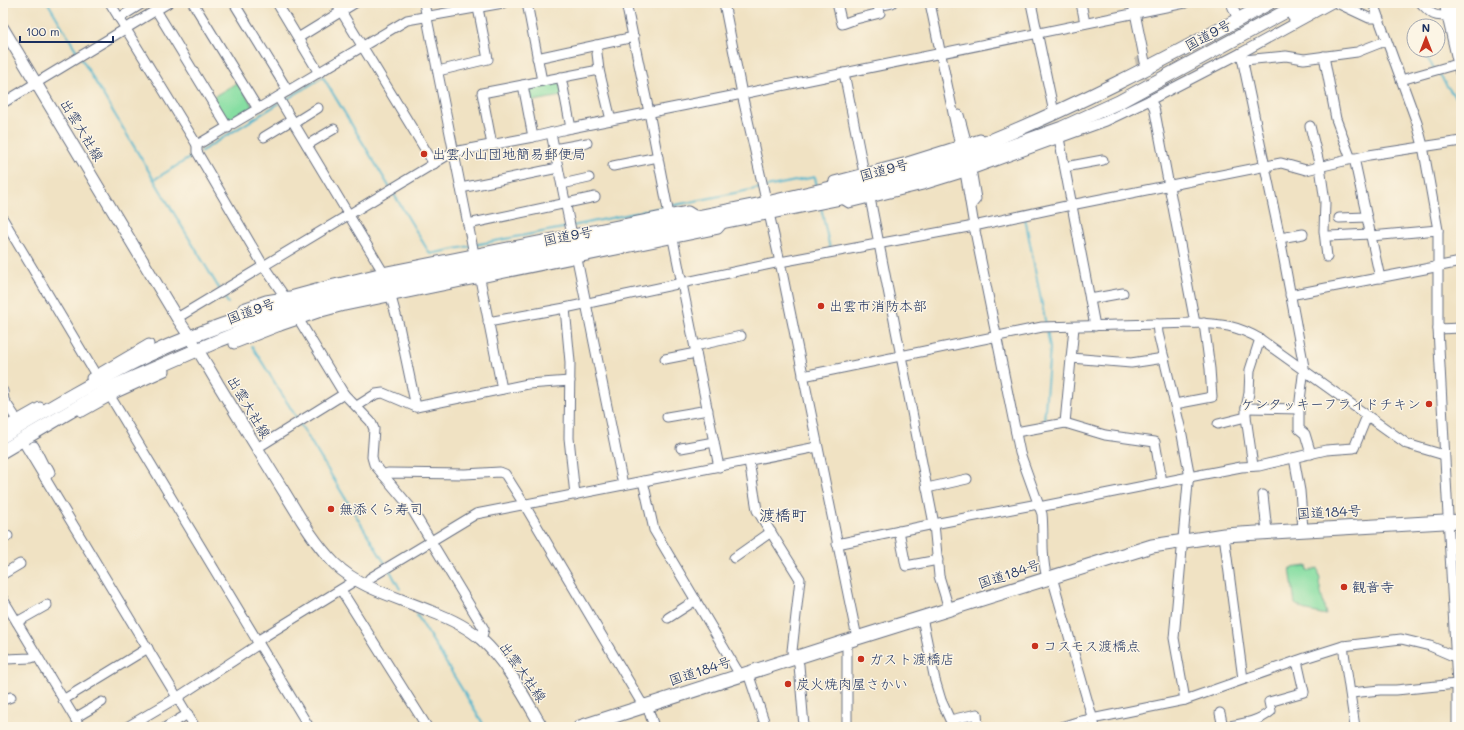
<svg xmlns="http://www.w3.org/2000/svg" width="1464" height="730" viewBox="0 0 1464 730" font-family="Mali,'Klee One',sans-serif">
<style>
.green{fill:#86dea2;stroke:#508680}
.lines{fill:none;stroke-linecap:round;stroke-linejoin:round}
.stream{stroke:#4fb5ce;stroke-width:2}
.minor-tunnel{stroke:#c5beaf;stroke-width:9;stroke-dasharray:9 4.5;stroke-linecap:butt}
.minor-casing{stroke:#666e81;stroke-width:11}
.major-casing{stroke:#666e81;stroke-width:13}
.highway-casing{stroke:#666e81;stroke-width:15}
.minor{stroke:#fff;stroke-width:9}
.major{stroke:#fff;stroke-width:11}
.highway{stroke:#fff;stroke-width:13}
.poi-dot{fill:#c8321e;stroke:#fcf5e5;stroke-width:1.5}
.labels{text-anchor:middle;stroke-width:3;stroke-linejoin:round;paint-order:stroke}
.street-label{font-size:14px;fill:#1b2f5e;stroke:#fcf5e5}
.poi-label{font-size:14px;fill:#1b2f5e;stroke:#fcf5e5;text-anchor:start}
.quarter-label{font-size:16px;fill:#1b2f5e;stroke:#fcf5e5}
</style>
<rect width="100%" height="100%" fill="#fcf5e5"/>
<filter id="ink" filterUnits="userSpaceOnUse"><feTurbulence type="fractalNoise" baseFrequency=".025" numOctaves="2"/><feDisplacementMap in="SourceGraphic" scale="8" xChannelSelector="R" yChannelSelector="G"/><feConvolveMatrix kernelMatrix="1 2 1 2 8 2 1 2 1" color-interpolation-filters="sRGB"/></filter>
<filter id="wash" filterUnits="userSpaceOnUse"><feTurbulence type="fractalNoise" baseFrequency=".012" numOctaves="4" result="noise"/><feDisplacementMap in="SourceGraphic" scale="16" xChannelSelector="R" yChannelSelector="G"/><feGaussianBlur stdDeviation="0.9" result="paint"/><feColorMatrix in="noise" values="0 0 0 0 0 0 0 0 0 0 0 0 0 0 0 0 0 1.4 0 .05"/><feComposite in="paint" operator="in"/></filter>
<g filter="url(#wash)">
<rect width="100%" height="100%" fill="#f0e2c3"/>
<g class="green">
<polygon points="559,80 562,96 528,102 525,88"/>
<polygon points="238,82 254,108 231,123 227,121 213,97"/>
<polygon points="1307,566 1308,571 1318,568 1320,579 1319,583 1326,615 1307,611 1295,604 1290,568"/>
</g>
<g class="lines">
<g class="stream">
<polyline points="48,3 79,55"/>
<polyline points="1413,49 1426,57 1434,68"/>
<polyline points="81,58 220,290"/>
<polyline points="1438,73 1461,106"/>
<polyline points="284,101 323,77 390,188"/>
<polyline points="200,152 278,104"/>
<polyline points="155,179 196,154"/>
<polyline points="766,187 815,177 817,187"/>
<polyline points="392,191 430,254 470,246"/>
<polyline points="670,206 760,188"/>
<polyline points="821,207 830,249"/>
<polyline points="1025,218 1046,325"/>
<polyline points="572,226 664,207"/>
<polyline points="474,245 568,227"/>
<polyline points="222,293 228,303"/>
<polyline points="252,346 298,420"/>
<polyline points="1044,422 1050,348 1047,329"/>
<polyline points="300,424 386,565"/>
<polyline points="389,569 400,589"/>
<polyline points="417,615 485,727"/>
</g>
</g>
</g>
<g filter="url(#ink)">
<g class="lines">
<g class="minor-tunnel">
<polyline points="1139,57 1149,109"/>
<polyline points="374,266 388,304"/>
</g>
<g class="minor-casing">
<g id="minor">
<polyline points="110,3 197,145 197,152 263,265 285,297"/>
<polyline points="193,3 258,109"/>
<polyline points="234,3 288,91"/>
<polyline points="277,3 319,73"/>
<polyline points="336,3 434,164"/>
<polyline points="424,3 474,254"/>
<polyline points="527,3 542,81 523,85 533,137"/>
<polyline points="626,3 649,112 669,215"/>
<polyline points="724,3 742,94 780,262 857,638"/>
<polyline points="837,3 842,24 856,19 880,13 878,6"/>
<polyline points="878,3 878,6 892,3"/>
<polyline points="930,3 960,146"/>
<polyline points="1031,3 1053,108"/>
<polyline points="1081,3 1085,23"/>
<polyline points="1133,3 1145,62"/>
<polyline points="1231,3 1236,15"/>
<polyline points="1337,3 1369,18 1378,18"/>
<polyline points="1373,3 1417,123 1423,146 1438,230 1438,329 1457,684 1457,727"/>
<path d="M1421 3C1430 12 1433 18 1447 15"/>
<polyline points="156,10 228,128"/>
<polyline points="119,18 143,3"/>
<polyline points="298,38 355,3"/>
<polyline points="596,45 599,70 611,120"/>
<polyline points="1241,53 1280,238 1304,367 1299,409 1299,429 1305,434 1311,454"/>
<polyline points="1324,56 1336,119 1351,159"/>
<polyline points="537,58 634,37"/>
<polyline points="1244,60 1286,56 1304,59 1357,52 1385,41"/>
<polyline points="438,71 488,59 478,8"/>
<polyline points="844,73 864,173"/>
<polyline points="561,77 571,128"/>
<polyline points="1401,80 1461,63"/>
<polyline points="542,81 599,70"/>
<polyline points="278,97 383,272"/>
<polyline points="1150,100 1154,107 1195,323"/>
<polyline points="3,103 168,3"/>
<polyline points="959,115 965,137"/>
<polyline points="294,123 318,108"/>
<polyline points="1310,126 1320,167 1325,202 1324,231 1327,257"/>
<polyline points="551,133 572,235"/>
<polyline points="264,137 292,120"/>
<polyline points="1059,138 1095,326"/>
<polyline points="197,145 407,20 503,3"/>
<polyline points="307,145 334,129"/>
<polyline points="492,145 482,93 523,85"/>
<polyline points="554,149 587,143"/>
<polyline points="1354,158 1380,278"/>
<polyline points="613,166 658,157"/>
<polyline points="1065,167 1103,160"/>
<path d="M965 172 974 226 1020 453 1042 514C1044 534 1041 554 1046 574L1052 577 1095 727"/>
<polyline points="834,181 907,162 980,139"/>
<polyline points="562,184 589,178"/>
<polyline points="461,188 558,168"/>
<polyline points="841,198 849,203 923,185 965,172 1106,121 1150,100 1241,53 1332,3"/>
<polyline points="870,198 934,524 939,576 949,609"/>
<polyline points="971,205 976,199 972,175"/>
<polyline points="1339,218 1367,217"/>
<polyline points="3,219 96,375"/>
<polyline points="468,224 595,197"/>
<polyline points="1329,236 1370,234"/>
<polyline points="1371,236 1438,230"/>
<polyline points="1280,238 1303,234"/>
<polyline points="673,239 719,467"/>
<polyline points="577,259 623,485"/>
<polyline points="480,279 502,389"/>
<polyline points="1290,295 1461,262"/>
<polyline points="391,297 399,326 416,407 528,384 570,381"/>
<polyline points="1090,299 1123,293"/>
<polyline points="565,308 570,362 569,438 575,495"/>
<polyline points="177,318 453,152 533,137 571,128 742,94 1185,3"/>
<polyline points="299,320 344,394 371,422 374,429 372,457 374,464 411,508 484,629 481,640"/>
<polyline points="235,322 243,308 266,300 290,296 334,284 383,272 688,211 696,216"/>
<polyline points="266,322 280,326 318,313 344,306 718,229 724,222"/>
<polyline points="488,322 565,308 780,262 974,226 1071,205 1281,163 1306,170 1369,155 1461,141"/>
<polyline points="1157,324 1158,333 1182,435 1189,472 1174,638 1185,700"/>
<polyline points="1438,329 1461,328"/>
<polyline points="234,344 280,326"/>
<polyline points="695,346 741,336"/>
<polyline points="1071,358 1131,363 1164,358"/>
<polyline points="665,359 696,353"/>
<path d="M803 376 1042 327 1195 323C1222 324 1236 325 1260 339L1407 444 1444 455"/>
<polyline points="91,378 149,344"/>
<polyline points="3,391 4,400 14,415"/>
<polyline points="110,396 309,727"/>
<polyline points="1175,404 1212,397 1210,369 1204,323"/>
<polyline points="357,406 376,394 383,393 416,407"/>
<polyline points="1246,408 1299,409"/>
<polyline points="82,412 116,393 165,371"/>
<polyline points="667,417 708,410"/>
<polyline points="1065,423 1074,327"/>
<polyline points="1218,424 1246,417"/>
<polyline points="3,428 40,407"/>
<polyline points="1016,432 1065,423 1105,435 1155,442 1162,482"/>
<polyline points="25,445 195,727"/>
<polyline points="34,446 44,466 48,468 50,472 45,478"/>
<polyline points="257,448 344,394"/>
<polyline points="681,448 714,442"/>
<polyline points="1294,458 1300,491 1303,529"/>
<polyline points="749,461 757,510 800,579 792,651 799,665 804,727"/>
<polyline points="1253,466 1246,417 1246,408 1249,393 1250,370 1260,339"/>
<polyline points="383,475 388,473 465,474 500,472 505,474 524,504 641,702 647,705 654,727"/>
<polyline points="643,481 654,530 740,675"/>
<polyline points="927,488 967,479"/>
<polyline points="1263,495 1267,531"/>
<polyline points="1039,507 1189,477 1241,467 1259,466 1326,450 1354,448 1367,416"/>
<polyline points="899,531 906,566 938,560"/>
<polyline points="1224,535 1243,679"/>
<polyline points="3,539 8,536"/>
<polyline points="837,544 934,524 1038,504"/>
<polyline points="734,558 771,532"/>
<polyline points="3,574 20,564"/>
<polyline points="365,585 370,578 476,514 817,447"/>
<polyline points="341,590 427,727"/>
<polyline points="3,599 80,727"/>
<polyline points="668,618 696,600"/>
<polyline points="922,618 935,680 941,700 950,720 977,714 978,727"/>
<polyline points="17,622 47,605"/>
<polyline points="257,641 356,580"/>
<polyline points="847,641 847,727"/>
<polyline points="1343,646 1355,727"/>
<polyline points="3,654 6,659 31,658 37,656"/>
<polyline points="748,673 766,727"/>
<polyline points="1351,693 1380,690 1396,690 1457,684"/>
<polyline points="3,700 11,697"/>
<polyline points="63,700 148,648"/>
<polyline points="1220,713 1223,727"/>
<polyline points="75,718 102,702"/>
<polyline points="127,727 178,697 259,644"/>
<polyline points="166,727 188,714"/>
<polyline points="1061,727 1077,722 1185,700 1305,658 1343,646 1401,639 1430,646 1460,659"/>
<path d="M1223 727C1240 724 1257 723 1271 711L1269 702 1304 692 1297 661"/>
</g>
</g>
<g class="major-casing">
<g id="major">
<polyline points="1445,3 1461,73"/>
<polyline points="1454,3 1461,35"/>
<path d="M3 28 177 318C192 339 205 362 218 384 240 420 261 455 283 490 299 516 314 543 335 564 361 589 397 597 430 611 446 617 469 628 482 640 508 664 524 697 542 727"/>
</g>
</g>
<g class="highway-casing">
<g id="highway">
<polyline points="1294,16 1319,3"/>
<path d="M960 153C1067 112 1168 58 1269 3"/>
<path d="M3 436C50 408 97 380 146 356 212 325 283 304 353 286L767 203 899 172 968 152"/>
<polyline points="3,451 110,388 220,340 266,322 308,309 353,297 437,279 841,198 919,177 1009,147 1062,128 1119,102 1301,3"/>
<polyline points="580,727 857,638 1152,546 1224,535 1461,521"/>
</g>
</g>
<use href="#minor" class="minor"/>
<use href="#major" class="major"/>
<use href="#highway" class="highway"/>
</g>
</g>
<g class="poi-dot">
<circle cx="424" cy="154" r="4"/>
<circle cx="821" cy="306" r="4"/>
<circle cx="1429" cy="404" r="4"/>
<circle cx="331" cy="509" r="4"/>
<circle cx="1344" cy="587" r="4"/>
<circle cx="1035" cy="646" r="4"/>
<circle cx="861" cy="659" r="4"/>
<circle cx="788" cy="684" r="4"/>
</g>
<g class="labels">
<g class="street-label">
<text transform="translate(1208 35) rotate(-28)" y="5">国道9号</text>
<text transform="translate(82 130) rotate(59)" y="5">出雲大社線</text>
<text transform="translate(884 170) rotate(-15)" y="5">国道9号</text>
<text transform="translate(568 236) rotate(-11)" y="5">国道9号</text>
<text transform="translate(251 311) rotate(-20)" y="5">国道9号</text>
<text transform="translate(249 407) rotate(59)" y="5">出雲大社線</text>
<text transform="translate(1329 512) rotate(-3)" y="5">国道184号</text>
<text transform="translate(1009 574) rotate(-18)" y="5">国道184号</text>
<text transform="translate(700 671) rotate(-18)" y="5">国道184号</text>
<text transform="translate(523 672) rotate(55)" y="5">出雲大社線</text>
</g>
<g class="poi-label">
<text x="432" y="159">出雲小山団地簡易郵便局</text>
<text x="829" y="311">出雲市消防本部</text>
<text x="1421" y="409" text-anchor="end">ケンタッキーフライドチキン</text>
<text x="339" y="514">無添くら寿司</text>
<text x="1352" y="592">観音寺</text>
<text x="1043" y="651">コスモス渡橋点</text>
<text x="869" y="664">ガスト渡橋店</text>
<text x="796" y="689">炭火焼肉屋さかい</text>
</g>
<g class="quarter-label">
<text x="783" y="521">渡橋町</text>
</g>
</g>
<rect width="1464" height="730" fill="none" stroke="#fcf5e5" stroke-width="16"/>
<g transform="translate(1426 38)"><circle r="19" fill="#fcf5e5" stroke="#a2a6af"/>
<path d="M0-3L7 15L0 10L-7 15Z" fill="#c8321e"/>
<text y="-6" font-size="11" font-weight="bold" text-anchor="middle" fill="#1b2f5e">N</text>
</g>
<path d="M20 36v6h93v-6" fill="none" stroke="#1b2f5e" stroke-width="2"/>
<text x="26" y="36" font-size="12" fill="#1b2f5e" stroke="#fcf5e5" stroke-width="3" paint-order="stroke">100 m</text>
</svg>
